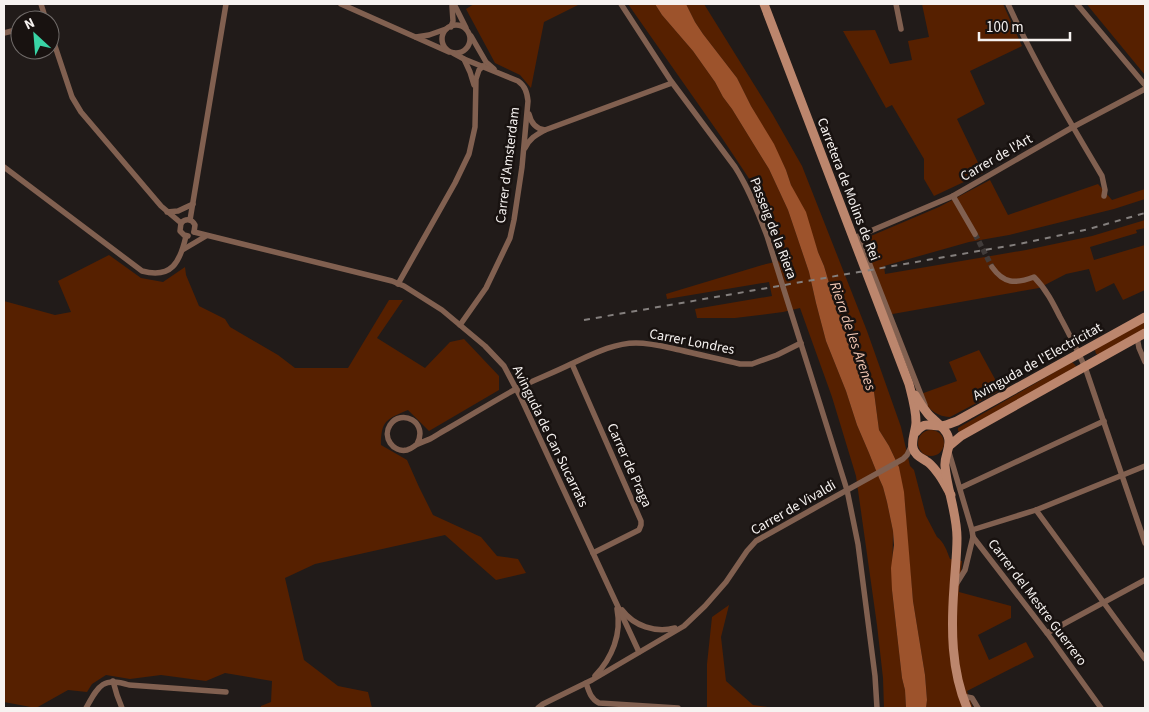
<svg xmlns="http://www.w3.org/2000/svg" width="1149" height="712" viewBox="0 0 1149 712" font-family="'Source Sans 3',sans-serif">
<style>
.green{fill:#562000}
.water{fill:#9d532c}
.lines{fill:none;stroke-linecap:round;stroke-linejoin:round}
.street-tunnel{stroke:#413b39;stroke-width:5.5;stroke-dasharray:5.5 3;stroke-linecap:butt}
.street{stroke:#816050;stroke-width:5.5}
.secondary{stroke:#bc866d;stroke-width:9}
.rail{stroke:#847f7d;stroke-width:2;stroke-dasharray:6 6;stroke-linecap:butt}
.labels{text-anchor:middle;stroke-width:5;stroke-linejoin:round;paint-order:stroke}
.street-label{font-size:14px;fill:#f6f2f0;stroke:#181210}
.water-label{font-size:15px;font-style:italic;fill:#f4c9b5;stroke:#181210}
</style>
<rect width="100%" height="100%" fill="#211b19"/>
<g class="green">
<polygon points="474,4 580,4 544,22 531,88 520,75 495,63 466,9"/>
<polygon points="628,4 655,4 662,15 693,51 715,82 723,97 732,109 769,169 788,210 809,272 816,303 826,341 846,391 857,425 869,453 879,478 883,487 887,502 893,531 892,590 902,678 905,690 906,708 884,708 883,678 877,625 856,476 832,397 800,308 783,312 735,318 697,318 695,309 772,296 769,282 667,299 666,294 766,264 780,261 752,183 722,138"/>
<path d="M686 4H704L773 115 802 166 867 331 901 427 910 466 914 470 926 516 937 537C944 542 947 551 950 559L962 561 959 592 1011 606V618L978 635 989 660 1026 642 1034 657 967 691 973 708H926L927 700 925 675 913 601 907 536 905 504 899 467 889 446 879 430 874 392 856 360 836 306 824 266 818 252 802 205 797 198 791 185 786 170 773 144 751 106 737 78 703 34 695 22Z"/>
<polygon points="922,4 1003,4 1022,46 970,71 985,104 957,119 983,173 934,196 924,179 924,159 892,105 886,108 843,31 875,30 890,64 912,60 908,41 929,37"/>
<polygon points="1087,4 1145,4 1145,75 1089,7"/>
<polygon points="990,180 1008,215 1098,184 1112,200 1145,189 1145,199 1114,209 1009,235 969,242 884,266 885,274 1026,250 1092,236 1145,220 1145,228 1136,230 1137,233 1090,247 1094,260 1145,245 1145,290 1123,300 1114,283 1096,292 1089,269 1066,274 1039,288 887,315 859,241 939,207"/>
<path d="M109 255 141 278 163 282 185 267 186 275 199 306 225 319 230 327 278 355 295 368H348L389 300H403L377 338 425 368 450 342 464 339 499 376V390L429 431 408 410C387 419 381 420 381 445L407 460 419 487 433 515 481 537 497 556 518 559 526 573 496 580 445 535 315 564 285 578 304 660 338 686 368 692 372 708H261V706L271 702 272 681 225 673 206 681 161 675 130 679 106 675 92 684 87 692 68 690 36 708 4 702V301L55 315 71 312 58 281Z"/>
<polygon points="1145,321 1145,330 1099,355 1096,354 1095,350 1099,347"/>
<path d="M979 350 1001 390 950 417C933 416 929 407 918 395L957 381 949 362Z"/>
<polygon points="1072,362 1076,366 1075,368 960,432 958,431 958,428"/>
<circle cx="931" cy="443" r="13"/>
<polygon points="729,605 721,637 726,681 753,705 776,708 707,708 707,664 712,617"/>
</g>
<polygon class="water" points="655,4 686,4 695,22 703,34 737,78 751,106 774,144 786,170 791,185 806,212 818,252 824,266 836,306 856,360 874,392 879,430 889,446 899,467 904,492 913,601 925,675 927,700 926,708 906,708 905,690 902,678 892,590 891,568 894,545 893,531 887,502 883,487 879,478 869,453 857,425 846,391 826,341 816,303 809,272 788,210 769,169 732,109 723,97 715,82 693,51 662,15"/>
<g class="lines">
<polyline class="street-tunnel" points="975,234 992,267"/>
<g class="street">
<polyline points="41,4 46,20"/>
<polyline points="341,4 449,52"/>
<polyline points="454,4 466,28"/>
<path d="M621 4 671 81 735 167C749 189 758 212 767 236L847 490 858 544 875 676 877 708"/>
<polyline points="896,4 901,29"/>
<path d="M1008 4C1035 63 1068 119 1102 176L1105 190 1104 196"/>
<polyline points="1077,4 1145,85"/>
<circle cx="456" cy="39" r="14"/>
<polyline points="451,27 453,21 452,6"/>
<polyline points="50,31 72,97 81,112 161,206 181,223"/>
<polyline points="4,33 20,29"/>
<polyline points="471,36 486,62 494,69"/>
<polyline points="416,37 429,35 446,29"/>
<path d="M453 53 464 59 518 81C525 86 527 92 528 101L522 167 514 220 510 238 486 288 460 325"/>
<polyline points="464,59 470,72 474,85"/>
<path d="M529 114C531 123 536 129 545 130"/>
<path d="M525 148C530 138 536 135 545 130L672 83"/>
<path d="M4 167 142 271C172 279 180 262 186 236"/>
<polyline points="953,196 975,234"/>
<polyline points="167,212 178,211 193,204"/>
<polyline points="190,220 226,4"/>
<path d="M181 223C186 218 192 219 195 225L194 232"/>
<polyline points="181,223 180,231 184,235 188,236"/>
<polyline points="194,232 392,281 404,286 442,310 485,346 504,366 521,398 639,652"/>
<polyline points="859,237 925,405"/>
<polyline points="854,238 953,196 1073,127 1145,89"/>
<polyline points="184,249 206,236"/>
<path d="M992 267C1004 284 1015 284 1034 277 1046 289 1053 303 1060 317 1069 333 1077 350 1085 367L1145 543"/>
<polyline points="398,284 455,183 469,154 475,127 476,79 479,70 483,66"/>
<polyline points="1137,337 1139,348 1145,362"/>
<polyline points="572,364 641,521 641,525 639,530 593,553"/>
<path d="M417 444C429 422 401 408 390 425 382 437 393 453 407 450 411 449 413 447 416 445 421 442 426 441 430 439 436 436 441 432 447 429 470 416 492 402 516 389 534 380 553 373 571 364 591 355 613 343 636 343 651 343 666 347 680 350 700 355 720 359 740 364H752L760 361 777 355 801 343"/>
<polyline points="948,449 972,530 973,537 1047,633 1101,708"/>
<polyline points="960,488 1104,421"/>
<polyline points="1036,510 1145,659"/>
<polyline points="972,530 1036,510 1145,466"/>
<polyline points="955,586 965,570 973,537"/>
<path d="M622 610C634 626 655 633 675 628"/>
<polyline points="1047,633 1145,580"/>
<path d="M595 676C612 658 622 634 617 609"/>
<polyline points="113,681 117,695 122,708"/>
<path d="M586 683C589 692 591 699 599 703L678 708"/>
<polyline points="963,697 967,697 972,698 978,708"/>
<path d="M86 708C98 687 102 676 129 685L226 692"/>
<polyline points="538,708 543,704 592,680 684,626 705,606 726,582 747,551 756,541 813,509 903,459 907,455 912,445"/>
</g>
<g class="secondary">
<path d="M764 4 909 384C912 396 916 409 916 422 916 430 911 440 913 448 915 455 920 457 926 461 930 463 934 468 937 472 943 479 946 487 951 495"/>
<path d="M915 395C919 402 923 408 928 414 934 421 945 427 948 436 952 447 944 455 945 466 947 490 957 513 957 538 957 554 955 571 954 587 951 628 951 670 967 708"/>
<path d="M916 432C926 421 928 426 940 426 945 426 952 423 957 421L1145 317"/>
<polyline points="949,446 961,436 1145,333"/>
</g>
<polyline class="rail" points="584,320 1019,244 1089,229 1145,213"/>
</g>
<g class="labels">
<g class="street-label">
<text transform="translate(996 157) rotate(-30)" y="5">Carrer de l'Art</text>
<text transform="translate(507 165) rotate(-83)" y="5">Carrer d'Amsterdam</text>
<text transform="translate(849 189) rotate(69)" y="5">Carretera de Molins de Rei</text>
<text transform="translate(774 228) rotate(69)" y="5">Passeig de la Riera</text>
<text transform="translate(692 341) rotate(11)" y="5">Carrer Londres</text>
<text transform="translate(1037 361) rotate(-29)" y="5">Avinguda de l'Electricitat</text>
<text transform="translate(551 436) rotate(64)" y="5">Avinguda de Can Sucarrats</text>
<text transform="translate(630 465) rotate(66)" y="5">Carrer de Praga</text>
<text transform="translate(793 507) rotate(-30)" y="5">Carrer de Vivaldi</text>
<text transform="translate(1038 602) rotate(53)" y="5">Carrer del Mestre Guerrero</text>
</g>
<g class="water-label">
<text transform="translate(853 336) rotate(71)" y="5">Riera de les Arenes</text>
</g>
</g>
<rect width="1149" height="712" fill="none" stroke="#f6f2f0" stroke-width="10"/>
<g transform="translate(35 35) rotate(334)"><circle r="24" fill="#181210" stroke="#716c6a"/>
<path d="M0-4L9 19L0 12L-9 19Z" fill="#39d4a5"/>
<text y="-8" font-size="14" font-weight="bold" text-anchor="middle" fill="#f6f2f0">N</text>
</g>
<path d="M979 32v8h91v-8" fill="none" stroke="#f6f2f0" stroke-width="2.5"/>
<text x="986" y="32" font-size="15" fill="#f6f2f0" stroke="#181210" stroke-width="4" paint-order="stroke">100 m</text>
</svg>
